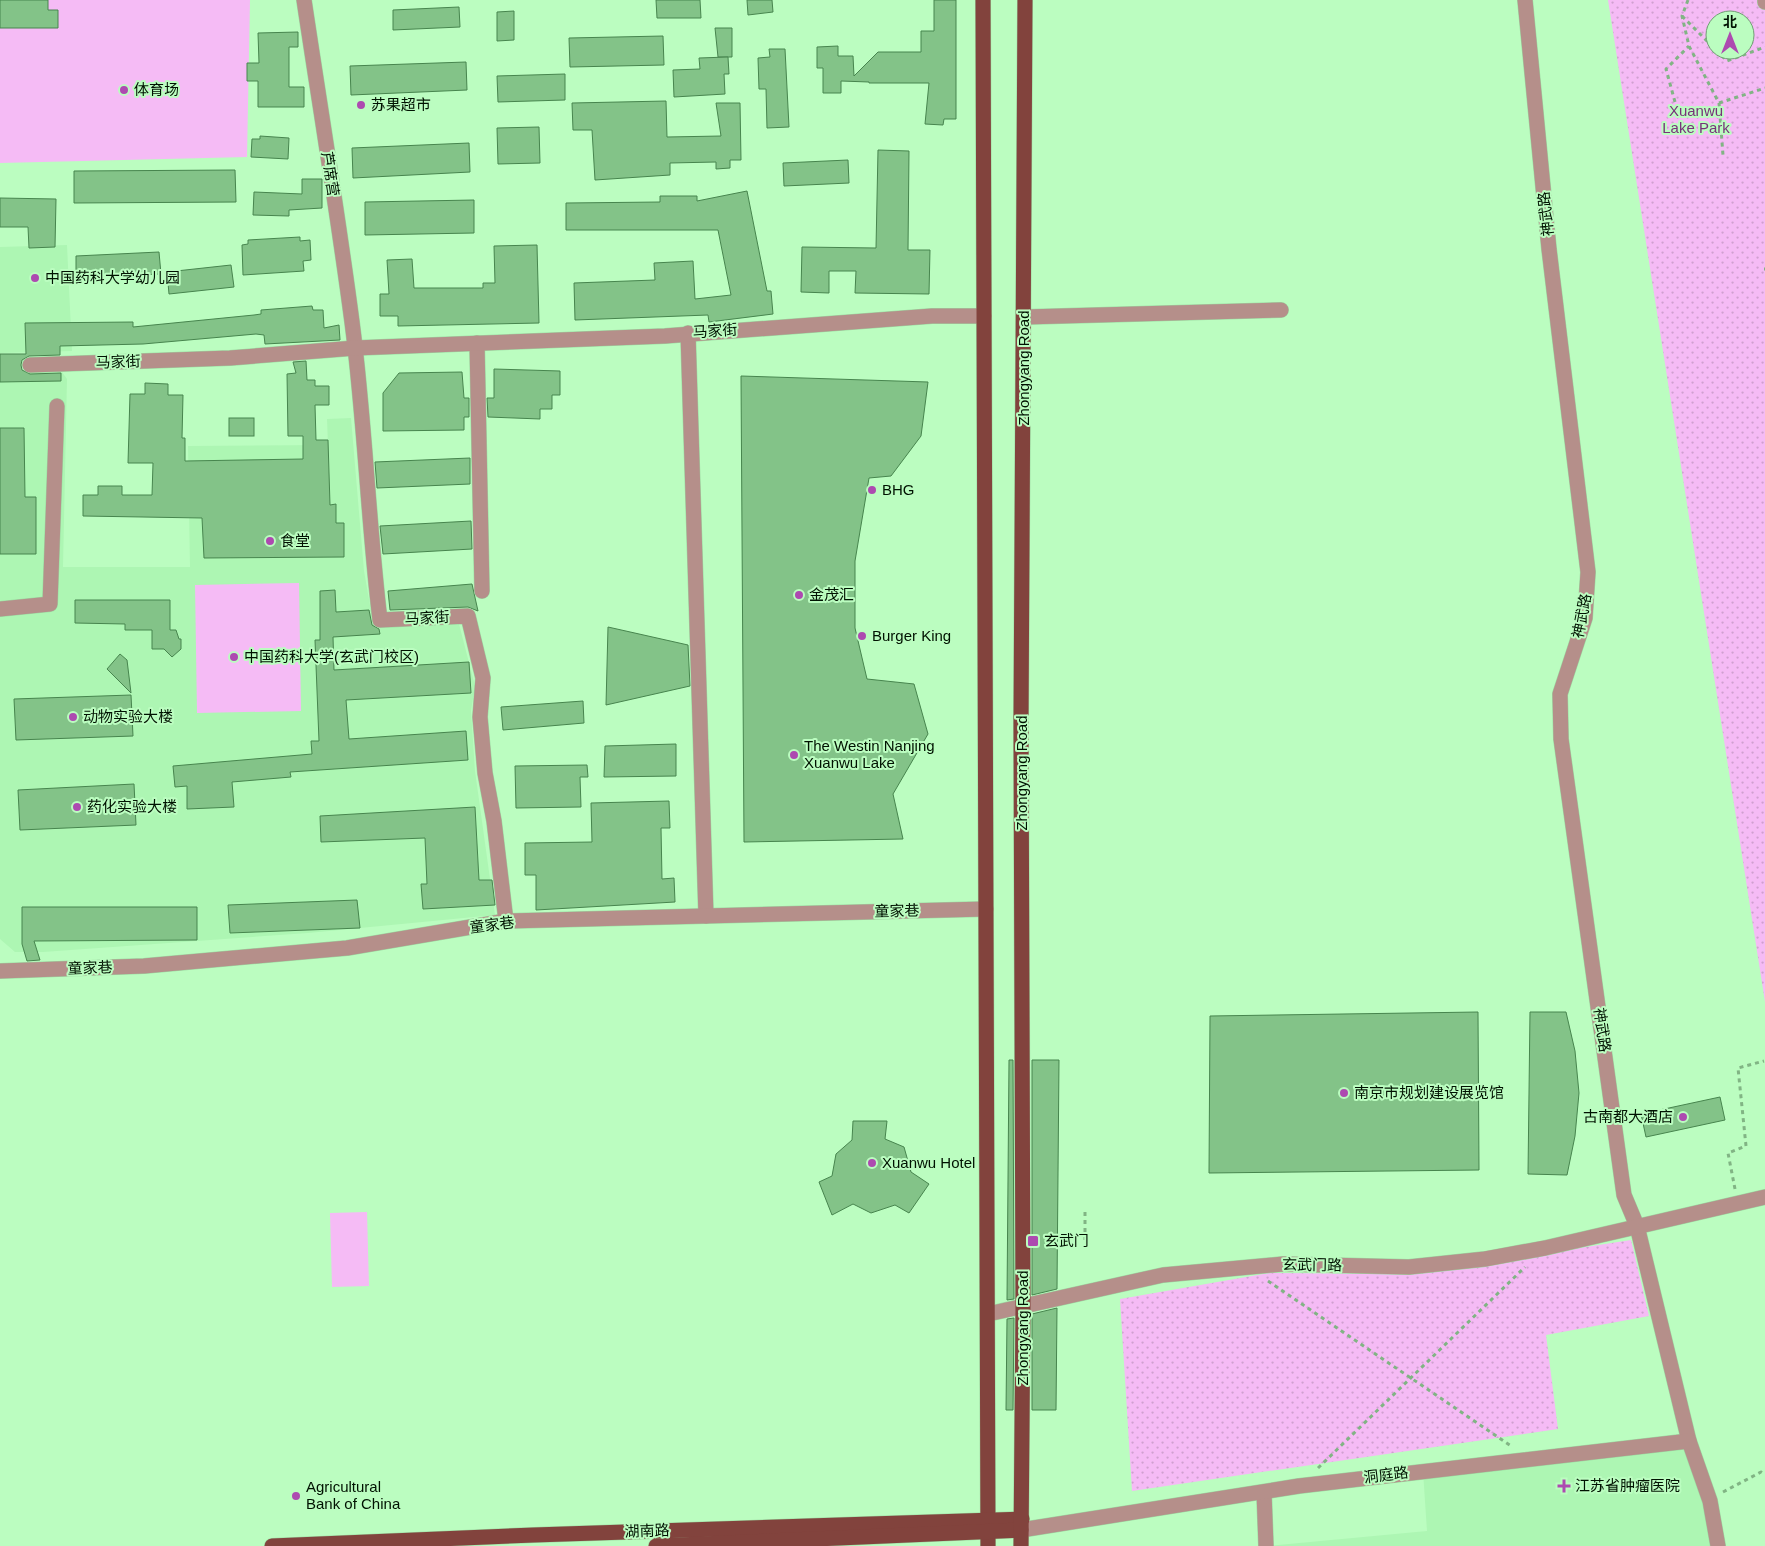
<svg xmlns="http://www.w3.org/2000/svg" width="1765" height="1546" viewBox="0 0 1765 1546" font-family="Arial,'Noto Sans SC',sans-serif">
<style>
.built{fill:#adf6b3}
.grass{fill:url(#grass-dots);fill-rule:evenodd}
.pitch{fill:#f5bbf5}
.building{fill:#83c388;stroke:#47854e}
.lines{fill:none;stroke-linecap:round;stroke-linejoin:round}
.minor-casing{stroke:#9dd7a1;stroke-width:16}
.major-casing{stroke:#9dd7a1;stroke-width:16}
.path{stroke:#81b484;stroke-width:3;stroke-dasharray:4 4;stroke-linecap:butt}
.minor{stroke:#b58f8a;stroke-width:15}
.major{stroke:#82433d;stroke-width:15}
.poi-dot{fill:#ad4ab0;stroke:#bbfdc0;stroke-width:2}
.labels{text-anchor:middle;stroke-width:4;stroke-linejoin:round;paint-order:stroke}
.poi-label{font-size:15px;fill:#001201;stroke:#bbfdc0;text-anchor:start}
.park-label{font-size:15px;fill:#773379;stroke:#bbfdc0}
.street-label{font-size:15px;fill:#001201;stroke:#bbfdc0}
</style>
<defs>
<pattern id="grass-dots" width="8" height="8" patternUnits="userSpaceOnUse" patternTransform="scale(1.25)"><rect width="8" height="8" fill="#f5bbf5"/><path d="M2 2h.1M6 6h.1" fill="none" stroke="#d0a0d0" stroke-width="1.8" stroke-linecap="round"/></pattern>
</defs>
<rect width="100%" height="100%" fill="#bbfdc0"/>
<g class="built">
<polygon points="67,245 72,351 0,353 0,247"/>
<polygon points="0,372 62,372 67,379 63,567 190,567 188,446 328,445 327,419 351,418 364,571 374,628 459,624 475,686 471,711 475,771 495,915 308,933 43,952 15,952 0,939"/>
<polygon points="1689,1441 1718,1546 1266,1546 1427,1531 1423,1471"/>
</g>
<g class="grass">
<path d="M1608 0H1765V1002ZM1715 20H1745V50H1715Z"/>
<polygon points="1631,1240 1649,1316 1546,1335 1558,1429 1132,1491 1120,1299 1269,1273 1412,1274"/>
</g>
<g class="pitch">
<polygon points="0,0 250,0 247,157 0,163"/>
<polygon points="299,583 301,711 197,713 195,585"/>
<polygon points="367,1212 369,1286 332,1287 330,1213"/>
</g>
<g class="building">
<polygon points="0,0 48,0 48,10 58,10 58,28 0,28"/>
<polygon points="656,0 700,0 701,18 657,18"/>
<polygon points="747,0 772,0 773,12 748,15"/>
<polygon points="934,0 956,0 956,119 944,119 943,125 925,124 929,83 869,83 869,82 841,81 841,93 823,93 823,68 817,68 817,47 838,46 838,56 853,56 854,76 878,52 921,52 921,31 934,31"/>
<polygon points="459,7 460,27 393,30 393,10"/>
<polygon points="514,11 514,40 497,41 497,12"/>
<polygon points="715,28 732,28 732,57 718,57"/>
<polygon points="298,32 298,47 289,47 289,87 304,87 304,107 258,107 258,81 247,81 247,63 259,63 258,33"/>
<polygon points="663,36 664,65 570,67 569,38"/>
<polygon points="769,49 785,49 789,127 767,128 766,89 759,89 758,58 770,57"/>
<polygon points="728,57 729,74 724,74 725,94 674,97 673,70 700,69 699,58"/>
<polygon points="466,62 467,90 351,95 350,66"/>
<polygon points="565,74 565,100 498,102 497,76"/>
<polygon points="666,101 667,137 721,136 716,103 740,103 741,160 730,160 730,168 716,169 716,162 670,163 670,175 595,180 592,130 573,130 572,103"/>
<polygon points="539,127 540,163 498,164 497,128"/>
<polygon points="260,136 289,138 288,159 251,157 252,139 260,139"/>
<polygon points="469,143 470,172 353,178 352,148"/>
<polygon points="878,150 909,151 908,250 930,250 929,294 855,293 856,271 829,271 829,293 801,292 802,247 876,248"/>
<polygon points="848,160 849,183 784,186 783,163"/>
<polygon points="235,170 236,202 74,203 74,171"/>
<polygon points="302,179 322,179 322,208 289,210 289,216 253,215 254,192 302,194"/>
<polygon points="747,191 767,291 771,291 773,314 709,322 708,315 575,320 574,283 655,280 654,263 693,261 695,299 731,295 718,230 566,230 566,203 660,202 660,196 697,196 697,201"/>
<polygon points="0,198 56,199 55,247 29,248 28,227 0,227"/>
<polygon points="474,200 474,233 365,235 365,202"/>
<polygon points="300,237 300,241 310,240 311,260 303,261 304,271 243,275 242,245 248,244 248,240"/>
<polygon points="537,245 539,323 398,326 398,316 380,316 380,294 389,294 387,260 412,259 414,288 483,288 483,283 495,283 494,246"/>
<polygon points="159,252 161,274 76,277 76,256"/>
<polygon points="231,265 234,287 169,294 167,272"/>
<polygon points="312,306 313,310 323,310 324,328 339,325 340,340 265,344 264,335 256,334 143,344 60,346 60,355 29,356 22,360 21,365 22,370 30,374 61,373 61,381 0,382 0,354 26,354 25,323 133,322 133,327 254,315 261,314 261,310"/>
<polygon points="306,361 307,380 315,380 315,386 329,386 329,405 315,405 316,440 328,440 330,505 336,504 336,523 344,523 344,557 204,558 202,518 83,516 83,495 98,495 98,486 122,486 122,495 152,495 153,463 128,463 130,394 145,394 145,383 168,384 168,395 183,395 182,438 185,438 185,461 303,459 303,436 288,436 287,374 296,373 293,362"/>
<polygon points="494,369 560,371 560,395 552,395 552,409 540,409 540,419 488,417 487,398 494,398"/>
<polygon points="462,372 464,398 469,398 469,417 464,417 464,430 383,431 383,393 399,373"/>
<polygon points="741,376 928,382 921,436 891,476 869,478 855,561 855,628 867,679 914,684 928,734 893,794 903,839 744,842"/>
<rect x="229" y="418" width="25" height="18"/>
<polygon points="0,428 24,428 25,497 36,497 36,554 0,554"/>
<polygon points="470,458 470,484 377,488 375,462"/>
<polygon points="471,521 472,549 383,554 380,526"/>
<polygon points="472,584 478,611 468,607 390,610 388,591"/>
<polygon points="335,590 336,612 369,610 372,625 379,629 380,634 333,637 334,670 469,662 471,693 346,700 349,739 466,731 468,760 290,772 291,777 232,782 234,807 187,809 187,786 175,787 173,766 312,754 311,741 319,741 315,640 320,640 320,591"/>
<polygon points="75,600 170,600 170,630 176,630 179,639 181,639 181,649 172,657 164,649 152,649 152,630 125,630 125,624 75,623"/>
<polygon points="608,627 688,645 690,686 606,705"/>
<polygon points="120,654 127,660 131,693 107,669"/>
<polygon points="131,695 133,736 16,740 14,699"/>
<polygon points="583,701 584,723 503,730 501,707"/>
<polygon points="676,744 676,776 604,777 605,746"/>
<polygon points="587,765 588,777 580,777 581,807 516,808 515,766"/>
<polygon points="134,784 136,825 20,830 18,790"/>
<polygon points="669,801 670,828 661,828 662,879 674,878 675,902 536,910 536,875 525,875 525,843 592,842 591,803"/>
<polygon points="475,807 479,880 492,880 495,905 423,909 421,884 427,884 425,838 321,842 320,816"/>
<polygon points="357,900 360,928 230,933 228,905"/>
<polygon points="22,907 197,907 197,940 34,941 40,960 27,961 22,944"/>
<polygon points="1478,1012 1479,1170 1209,1173 1210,1016"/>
<polygon points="1530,1012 1566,1012 1575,1051 1579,1093 1575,1136 1567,1175 1528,1174"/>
<polygon points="1009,1060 1013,1060 1014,1299 1007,1300"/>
<polygon points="1032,1060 1059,1060 1057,1289 1032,1295"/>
<polygon points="1720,1097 1725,1120 1646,1137 1641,1114"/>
<polygon points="853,1121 887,1121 885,1139 904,1147 911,1172 929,1184 909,1213 895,1205 871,1213 853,1204 832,1215 819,1182 832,1176 836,1154 852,1140"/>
<polygon points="1057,1308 1056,1410 1032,1410 1032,1314"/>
<polygon points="1014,1318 1013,1410 1006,1410 1007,1319"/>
</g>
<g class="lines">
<g class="minor-casing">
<g id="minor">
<path d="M304 0C320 107 338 215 352 322 365 421 368 521 380 620L468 616 483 678 480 717 485 773 494 821 506 921"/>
<polyline points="1525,0 1549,249 1588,572 1585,618 1560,694 1561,739 1624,1195 1637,1226 1689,1441"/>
<polyline points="1765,0 1765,2"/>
<polyline points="1025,317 1281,310"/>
<polyline points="688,333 706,916"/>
<polyline points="477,343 482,591"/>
<polyline points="30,365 230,358 355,348 665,336 932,316 984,316"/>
<polyline points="0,609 50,604 57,406"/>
<polyline points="0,971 144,966 347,948 506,921 986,909"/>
<polyline points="988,1314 1163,1275 1283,1264 1409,1267 1485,1259 1545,1248 1765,1197"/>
<polyline points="1264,1492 1266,1546"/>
<polyline points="1021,1530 1299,1486 1689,1441 1710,1501 1718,1546"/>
</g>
</g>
<g class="major-casing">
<g id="major">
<polyline points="983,0 988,1546"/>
<polyline points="272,1546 534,1535 1022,1519"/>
<polyline points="656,1546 1021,1530"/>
<polyline points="1021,1546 1023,1305 1021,724 1025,0"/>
</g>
</g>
<g class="path">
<polyline points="1688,0 1682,16 1689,46 1719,103 1723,155"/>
<polyline points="1682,16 1715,49"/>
<polyline points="1716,50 1727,61 1765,47"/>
<polyline points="1675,102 1666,69 1689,46"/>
<polyline points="1719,103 1765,88"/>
<polyline points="1764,269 1765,269"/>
<polyline points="1735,1189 1728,1153 1746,1146 1738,1068 1764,1061"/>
<polyline points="1085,1212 1085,1241"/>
<polyline points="1268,1281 1511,1446"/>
<polyline points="1318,1468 1525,1267"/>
<polyline points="1723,1492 1761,1472 1765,1475"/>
</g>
<use href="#minor" class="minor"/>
<use href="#major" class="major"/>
</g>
<g class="poi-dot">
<circle cx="124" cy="90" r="5"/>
<circle cx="361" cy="105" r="5"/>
<circle cx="35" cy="278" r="5"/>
<circle cx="872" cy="490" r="5"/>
<circle cx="270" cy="541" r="5"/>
<circle cx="799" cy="595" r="5"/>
<circle cx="862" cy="636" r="5"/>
<circle cx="234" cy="657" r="5"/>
<circle cx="73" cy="717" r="5"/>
<circle cx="794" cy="755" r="5"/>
<circle cx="77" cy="807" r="5"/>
<circle cx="1344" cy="1093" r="5"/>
<circle cx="1683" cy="1117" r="5"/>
<circle cx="872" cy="1163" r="5"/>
<rect x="1027" y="1235" width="12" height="12" rx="2.5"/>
<path d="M1561.5 1478.5h5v5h5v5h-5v5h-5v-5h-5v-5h5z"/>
<circle cx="296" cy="1496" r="5"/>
</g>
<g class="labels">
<g class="poi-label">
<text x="134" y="95">体育场</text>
<text x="371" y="110">苏果超市</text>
<text x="45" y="283">中国药科大学幼儿园</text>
<text x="882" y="495">BHG</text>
<text x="280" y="546">食堂</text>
<text x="809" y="600">金茂汇</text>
<text x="872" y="641">Burger King</text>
<text x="244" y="662">中国药科大学(玄武门校区)</text>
<text x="83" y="722">动物实验大楼</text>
<text x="804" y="751">The Westin Nanjing<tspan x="804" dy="17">Xuanwu Lake</tspan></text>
<text x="87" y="812">药化实验大楼</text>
<text x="1354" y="1098">南京市规划建设展览馆</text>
<text x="1673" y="1122" text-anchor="end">古南都大酒店</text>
<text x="882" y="1168">Xuanwu Hotel</text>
<text x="1044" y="1246">玄武门</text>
<text x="1575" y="1491">江苏省肿瘤医院</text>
<text x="306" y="1492">Agricultural<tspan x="306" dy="17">Bank of China</tspan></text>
</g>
<g class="park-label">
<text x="1696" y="116">Xuanwu<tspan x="1696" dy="17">Lake Park</tspan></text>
</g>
<g class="street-label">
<text transform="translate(330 174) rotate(81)" y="5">芦席营</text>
<text transform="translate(1546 214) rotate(-96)" y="5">神武路</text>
<text transform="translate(715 331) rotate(-4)" y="5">马家街</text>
<text transform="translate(118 362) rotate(-2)" y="5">马家街</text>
<text transform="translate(1024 368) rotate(-90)" y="5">Zhongyang Road</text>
<text transform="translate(1582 616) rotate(-79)" y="5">神武路</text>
<text transform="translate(427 618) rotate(-3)" y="5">马家街</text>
<text transform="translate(1022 773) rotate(-90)" y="5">Zhongyang Road</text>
<text transform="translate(897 911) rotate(-1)" y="5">童家巷</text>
<text transform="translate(492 925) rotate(-7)" y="5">童家巷</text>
<text transform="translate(90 968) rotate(-2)" y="5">童家巷</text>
<text transform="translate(1602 1030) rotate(82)" y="5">神武路</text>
<text transform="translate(1312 1265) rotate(1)" y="5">玄武门路</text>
<text transform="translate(1023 1328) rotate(-90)" y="5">Zhongyang Road</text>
<text transform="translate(1386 1475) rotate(-7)" y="5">洞庭路</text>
<text transform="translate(647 1531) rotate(-2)" y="5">湖南路</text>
</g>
</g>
<g transform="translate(1730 35)"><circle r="24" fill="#bbfdc0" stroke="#709f74"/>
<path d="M0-4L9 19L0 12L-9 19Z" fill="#ad4ab0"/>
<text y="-8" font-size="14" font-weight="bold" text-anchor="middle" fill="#001201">北</text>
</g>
</svg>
